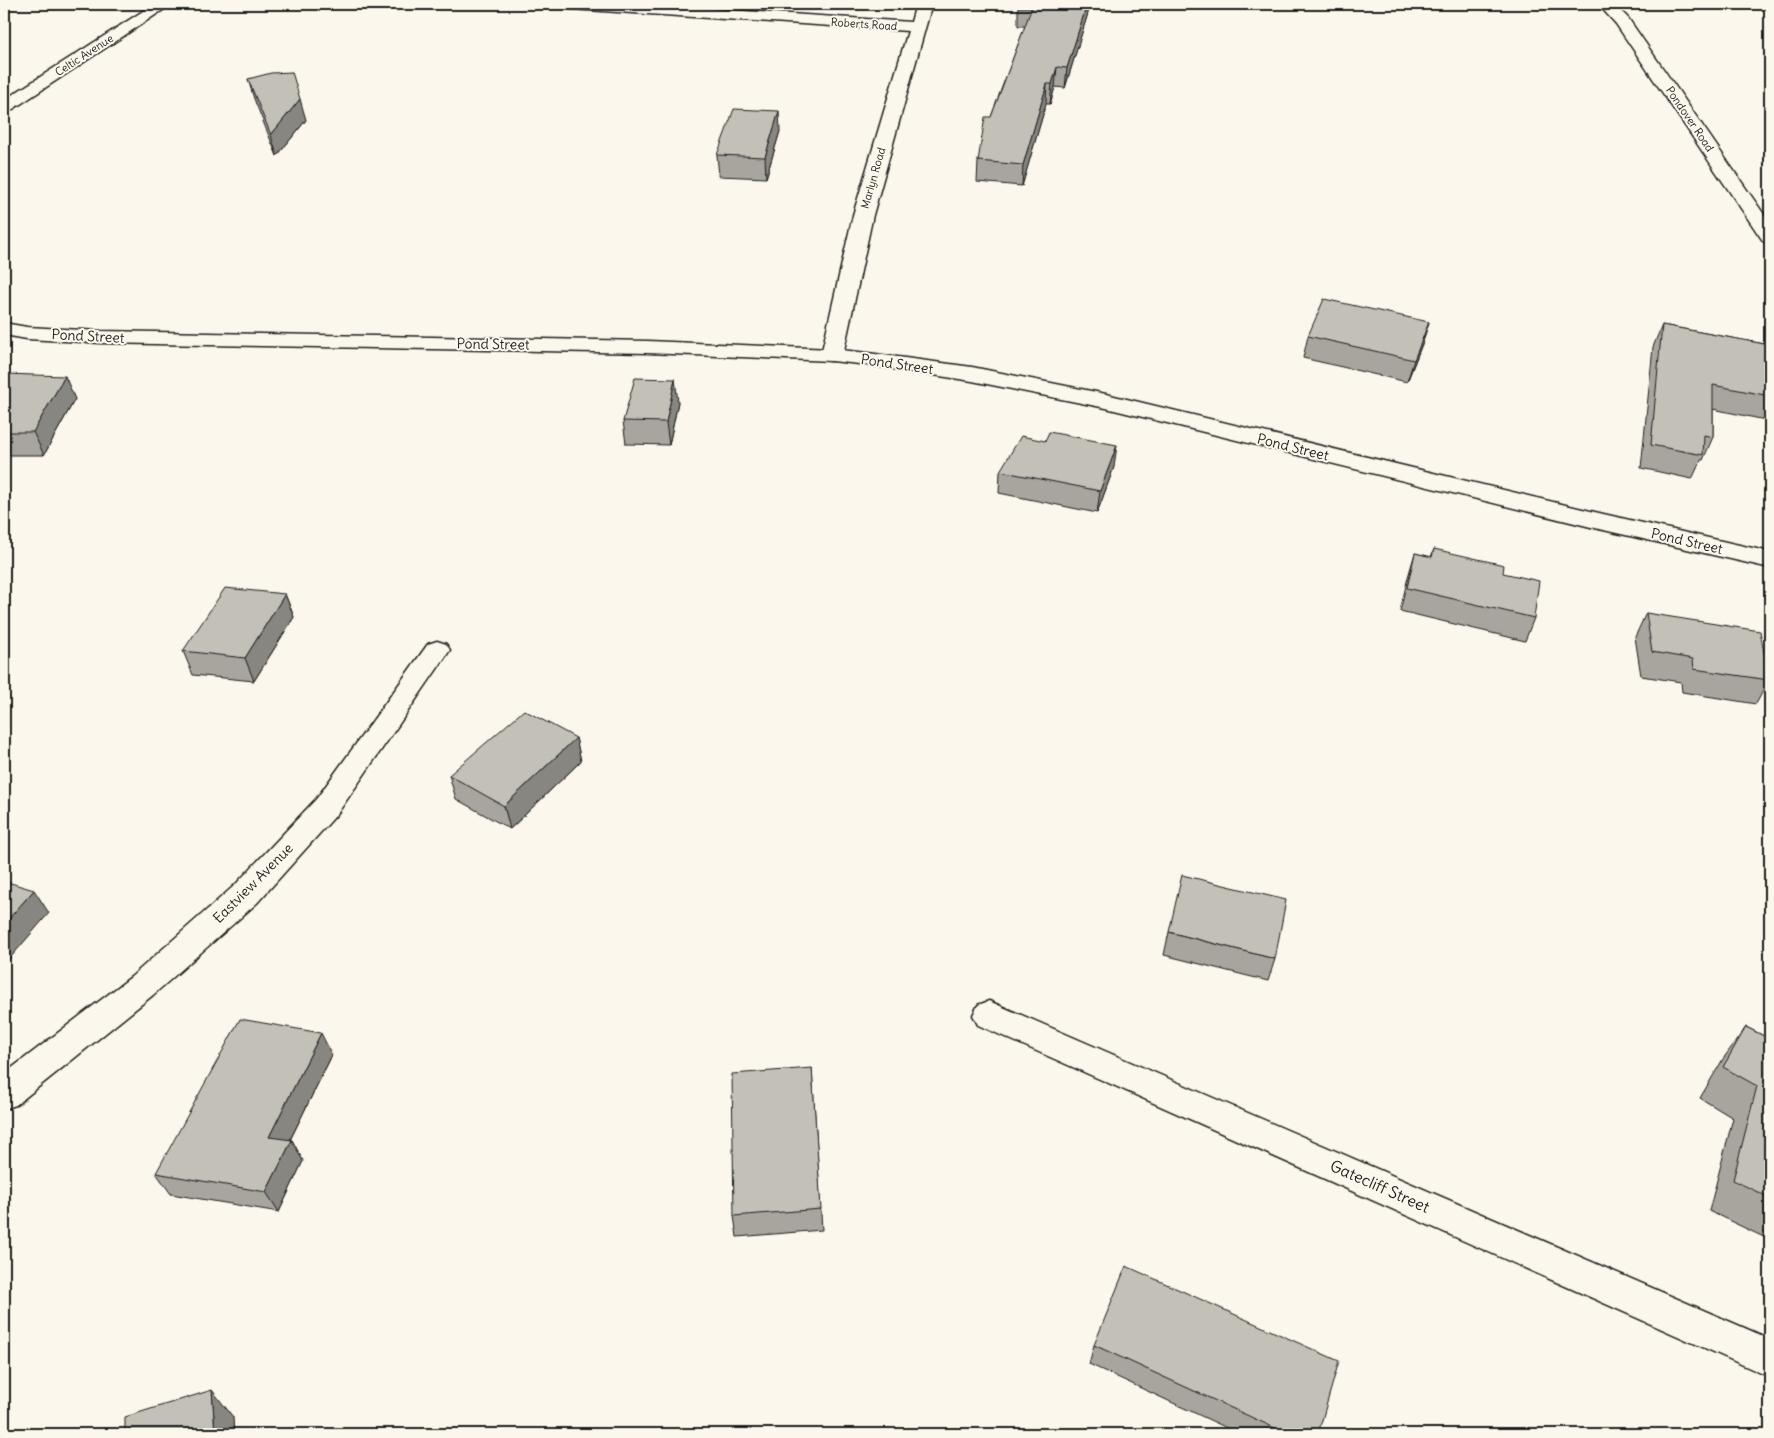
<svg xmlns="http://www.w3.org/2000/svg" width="1774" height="1438" viewBox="0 0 1774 1438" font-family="Delius,sans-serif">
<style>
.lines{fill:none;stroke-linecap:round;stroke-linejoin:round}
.minor-casing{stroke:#1c1c1c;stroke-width:3}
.tertiary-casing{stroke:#1c1c1c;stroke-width:3}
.minor{fill:#fbf7ec;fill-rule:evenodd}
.tertiary{fill:#fbf7ec;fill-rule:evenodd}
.wall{fill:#a8a59e;stroke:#1c1c1c}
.shaded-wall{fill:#888681;stroke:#1c1c1c}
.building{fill:#c3c0b8;stroke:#1c1c1c}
.labels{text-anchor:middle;stroke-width:4;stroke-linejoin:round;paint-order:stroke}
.far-street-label{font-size:11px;fill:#1c1c1c;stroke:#fbf7ec}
.street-label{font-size:14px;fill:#1c1c1c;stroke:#fbf7ec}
.near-street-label{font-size:16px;fill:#1c1c1c;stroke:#fbf7ec}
</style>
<rect width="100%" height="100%" fill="#fbf7ec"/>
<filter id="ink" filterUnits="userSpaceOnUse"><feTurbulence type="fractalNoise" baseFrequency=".02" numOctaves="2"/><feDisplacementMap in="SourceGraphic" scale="10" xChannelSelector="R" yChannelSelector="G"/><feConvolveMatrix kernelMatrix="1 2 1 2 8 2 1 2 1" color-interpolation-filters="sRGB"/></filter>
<g filter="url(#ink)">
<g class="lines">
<g class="minor-casing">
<g id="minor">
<polygon points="154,4 172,4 10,111 4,112 4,100"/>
<polygon points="563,4 638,4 911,22 916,4 932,4 873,215 843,355 840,360 832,361 824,360 821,355 853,215 908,31 571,9 566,7"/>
<polygon points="1598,4 1614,4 1628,18 1770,223 1770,243 1763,241 1616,24"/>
<polygon points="437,641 446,644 450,650 446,656 337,814 257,903 153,995 16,1105 4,1109 4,1074 131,977 235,885 317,798 428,644"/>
<polygon points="989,1001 1770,1339 1770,1377 978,1025 973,1015 978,1005"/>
</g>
</g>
<g class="tertiary-casing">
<polygon id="tertiary" points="4,323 27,327 101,331 648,341 832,349 868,353 972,367 1106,394 1599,513 1770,552 1770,568 1599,529 1106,408 972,381 868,365 832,361 648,353 101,343 27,339 4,335"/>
</g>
<use href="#minor" class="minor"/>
<use href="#tertiary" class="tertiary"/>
</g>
<g class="wall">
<polygon points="1018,4 1089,4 1088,13 1065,88 1055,87 1050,104 1046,104 1022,186 977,182 978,161 991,117 1025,26 1018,26"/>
<polygon points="248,79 306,120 277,156 254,99"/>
<polygon points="780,131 766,178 719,176 717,155"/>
<polygon points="1429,322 1422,344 1407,382 1303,358 1308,336"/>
<polygon points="1662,325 1770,345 1770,421 1713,409 1713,437 1703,460 1701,460 1692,479 1641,468 1653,347"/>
<polygon points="4,374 75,399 44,455 4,455"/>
<polygon points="678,402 669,445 626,444 623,421"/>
<polygon points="1114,467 1097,513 999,493 1000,471"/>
<polygon points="1434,549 1503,573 1534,618 1525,641 1400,611 1408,577 1415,553 1431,557"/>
<polygon points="285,594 294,617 254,681 193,675 183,651"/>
<polygon points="1646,613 1769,680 1756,704 1682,692 1681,682 1641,676 1635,637"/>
<polygon points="576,738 581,761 510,829 456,799 449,775"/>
<polygon points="1169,932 1275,959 1268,981 1164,955"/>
<polygon points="1746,1027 1770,1039 1770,1240 1709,1211 1733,1118 1700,1098 1723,1059"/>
<polygon points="332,1055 290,1140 292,1140 303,1161 279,1212 171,1194 156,1173"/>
<polygon points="812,1068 822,1230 737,1237 734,1216"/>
<polygon points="1094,1345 1318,1434 1240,1434 1089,1364"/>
</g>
<g class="shaded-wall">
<polygon points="1087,4 1089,4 1088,13 1065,88 1067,68"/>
<polygon points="1057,67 1055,87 1050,104 1052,84"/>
<polygon points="1047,84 1046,104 1022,186 1023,165"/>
<polygon points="300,99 306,120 277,156 271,135"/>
<polygon points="779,111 780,131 766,178 765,157"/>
<polygon points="1429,322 1422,344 1407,382 1414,360"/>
<polygon points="65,376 75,399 44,455 33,432"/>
<polygon points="675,379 678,402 669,445 666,422"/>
<polygon points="1117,445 1114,467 1097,513 1100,491"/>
<polygon points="285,594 294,617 254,681 245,658"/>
<polygon points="576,738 581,761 510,829 504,806"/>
<polygon points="34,890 49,913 4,965 4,924"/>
<polygon points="321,1033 332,1055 281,1158 269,1137"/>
<polygon points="292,1140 303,1161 279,1212 266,1192"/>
<polygon points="212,1390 233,1417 234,1434 215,1434"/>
</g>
<g class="building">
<polygon points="1019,4 1087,4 1067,68 1057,67 1052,84 1047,84 1023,165 978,161 985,117 991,117 1032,7 1019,7"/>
<polygon points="292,72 300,99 271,135 248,79 271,73"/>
<polygon points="734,109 779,111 765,157 717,155"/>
<polygon points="1324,299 1429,322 1414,360 1308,336"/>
<polygon points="1662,325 1770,345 1770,396 1713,385 1713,437 1704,435 1703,455 1651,445"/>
<polygon points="4,374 65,376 33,432 4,432"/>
<polygon points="635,378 675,379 666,422 623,421"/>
<polygon points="1049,432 1117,445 1100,491 1000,471 1021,436 1045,441"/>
<polygon points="1434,549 1504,565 1503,573 1539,581 1534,618 1407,588 1415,553 1432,557"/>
<polygon points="225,588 285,594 245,658 183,651"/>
<polygon points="1646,613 1760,631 1769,680 1694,669 1693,659 1652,652"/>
<polygon points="524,710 576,738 504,806 449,775"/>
<polygon points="1182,875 1286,900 1275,959 1169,932"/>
<polygon points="4,881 34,890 4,924"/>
<polygon points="240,1019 321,1033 269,1137 292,1140 266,1192 156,1173"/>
<polygon points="1746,1027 1770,1039 1770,1198 1733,1180 1757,1086 1723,1067"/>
<polygon points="812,1068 821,1209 734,1216 732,1074"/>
<polygon points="1126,1266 1339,1361 1318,1434 1288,1434 1094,1345"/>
<polygon points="212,1390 215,1434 125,1434 125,1417"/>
</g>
</g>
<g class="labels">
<g class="far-street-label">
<text transform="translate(864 24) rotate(4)" y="4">Roberts Road</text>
<text transform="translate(84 55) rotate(-33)" y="4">Celtic Avenue</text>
<text transform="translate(1690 119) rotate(56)" y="4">Pondover Road</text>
<text transform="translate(873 178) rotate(-74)" y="4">Marlyn Road</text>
</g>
<g class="street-label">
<text transform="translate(88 336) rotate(3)" y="5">Pond Street</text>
<text transform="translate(493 344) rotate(1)" y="5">Pond Street</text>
<text transform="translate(897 364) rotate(8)" y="5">Pond Street</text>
<text transform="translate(1293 447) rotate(14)" y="5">Pond Street</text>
<text transform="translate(1687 541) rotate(13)" y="5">Pond Street</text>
<text transform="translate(253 883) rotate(-45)" y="5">Eastview Avenue</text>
</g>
<g class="near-street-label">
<text transform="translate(1380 1186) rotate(24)" y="6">Gatecliff Street</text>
</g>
</g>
<rect width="1774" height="1438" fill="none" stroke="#fbf7ec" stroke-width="20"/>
<rect x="10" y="10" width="1754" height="1418" fill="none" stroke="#1c1c1c" stroke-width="2" filter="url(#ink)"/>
</svg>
